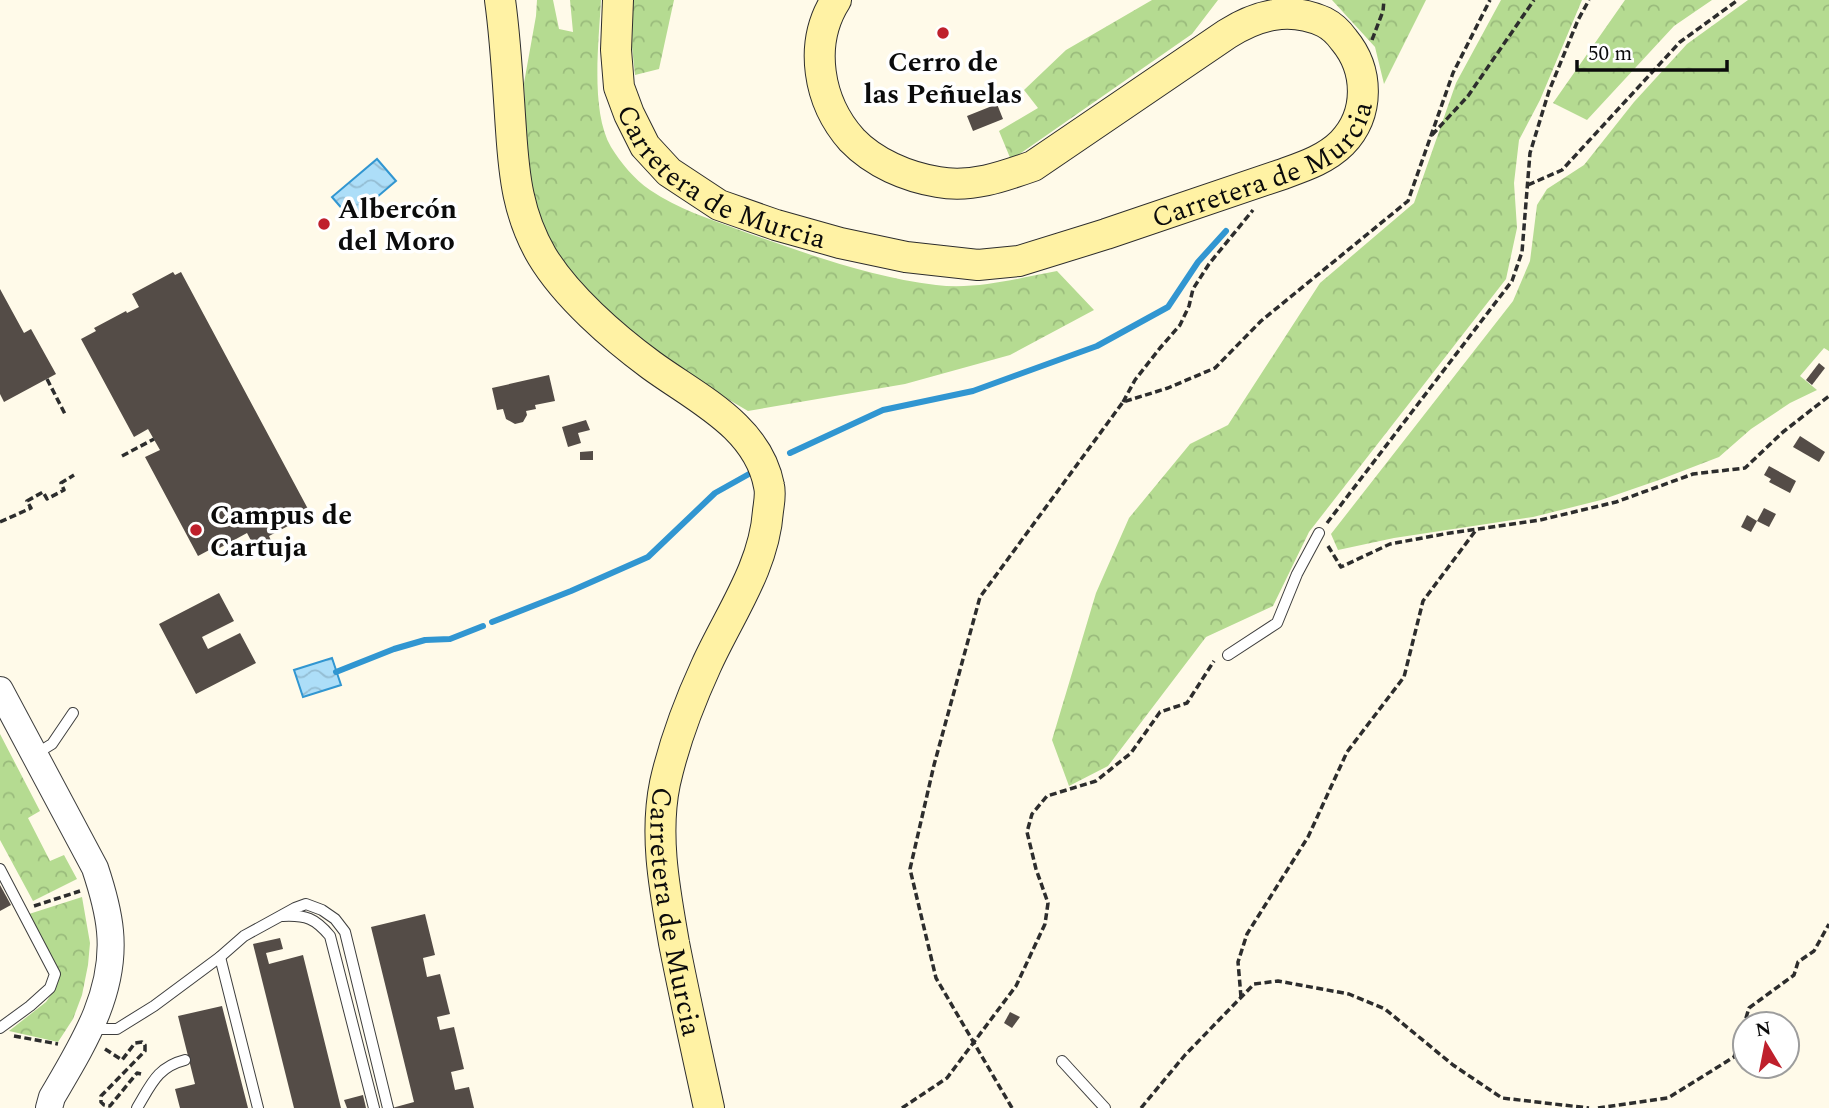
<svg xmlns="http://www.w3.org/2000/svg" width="1829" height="1108" viewBox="0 0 1829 1108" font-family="Spectral,serif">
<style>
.forest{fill:url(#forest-crowns)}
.water{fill:url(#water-waves);stroke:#3196d1;stroke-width:2}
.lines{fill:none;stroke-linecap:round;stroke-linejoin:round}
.stream{stroke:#3196d1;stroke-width:6}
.building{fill:#544c47}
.service-casing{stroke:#3e3e3e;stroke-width:12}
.tertiary-casing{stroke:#3e3e3e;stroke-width:28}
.secondary-casing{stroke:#2d2d2d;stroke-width:32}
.path{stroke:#2d2d2d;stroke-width:3.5;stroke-dasharray:7 3.5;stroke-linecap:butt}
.service{stroke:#fff;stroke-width:10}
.tertiary{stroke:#fff;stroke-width:26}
.secondary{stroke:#fff2a4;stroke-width:30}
.poi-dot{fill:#bf202c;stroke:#fff;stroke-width:2.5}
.labels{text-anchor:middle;stroke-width:7;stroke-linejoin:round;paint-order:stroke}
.poi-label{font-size:28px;font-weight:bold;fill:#0b0b0b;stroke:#fff;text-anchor:start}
.street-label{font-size:28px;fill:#0b0b0b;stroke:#fff}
</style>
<defs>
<pattern id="forest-crowns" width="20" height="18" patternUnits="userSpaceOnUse" patternTransform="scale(1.75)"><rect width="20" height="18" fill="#b5db91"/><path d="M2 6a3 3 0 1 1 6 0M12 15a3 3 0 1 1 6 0" fill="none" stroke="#9abb7c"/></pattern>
<pattern id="water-waves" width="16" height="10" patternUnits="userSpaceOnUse" patternTransform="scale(1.75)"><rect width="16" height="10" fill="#addef8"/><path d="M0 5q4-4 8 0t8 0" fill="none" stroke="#94bdd3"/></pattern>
</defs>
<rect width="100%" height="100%" fill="#fffae9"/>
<g class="forest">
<path d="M537 0H553L559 29 573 32 570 0H601C599 41 590 111 611 147 621 163 634 179 650 190 678 209 710 219 742 231 804 253 870 277 936 285 977 290 1018 278 1057 271L1094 310 1010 355 905 384 748 411 692 378 622 328 560 261 531 198 527 162 524 83 536 16Z"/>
<polygon points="633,0 674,0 659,69 635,75 632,47"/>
<polygon points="1152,0 1218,0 1192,34 1011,160 999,131 1038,108 1024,90 1066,50"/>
<polygon points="1332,0 1426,0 1384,84 1375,47"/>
<polygon points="1501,0 1582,0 1540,100 1519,140 1514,183 1517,228 1506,279 1309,532 1273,606 1206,637 1108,766 1069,786 1052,740 1096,593 1129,518 1190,444 1228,425 1320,283 1414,203 1456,83"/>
<polygon points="1625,0 1712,0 1674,26 1587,120 1553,103"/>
<polygon points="1748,0 1829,0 1829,351 1824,348 1800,376 1817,390 1790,403 1751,429 1719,457 1659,480 1601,500 1533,517 1394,538 1338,550 1331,534 1513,301 1530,261 1537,205 1547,189 1584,165 1634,102 1687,44"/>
<polygon points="0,734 40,811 28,818 50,861 64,855 77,879 33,901 0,840"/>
<polygon points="82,897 90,943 88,965 82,995 73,1019 58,1042 9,1031 46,1002 55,989 59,976 56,965 29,914"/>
</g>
<g class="water">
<polygon points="377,159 396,181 351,219 332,197"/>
<polygon points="332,658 341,685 303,697 294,670"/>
</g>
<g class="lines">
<g class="stream">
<polyline points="790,453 883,410 973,391 1097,346 1168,307 1198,262 1226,231"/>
<polyline points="492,622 571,591 648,557 715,493 749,474"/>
<polyline points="336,672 394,649 425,640 450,639 483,626"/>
</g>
</g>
<g class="building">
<polygon points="997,104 1003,119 973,131 967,116"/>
<polygon points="173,272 175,275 181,272 308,509 302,512 305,517 269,536 272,543 257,552 247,533 214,551 213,548 198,556 145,457 160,450 148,429 134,437 81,339 96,331 94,328 126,311 127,313 139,307 132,294"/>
<polygon points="0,289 24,333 31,329 56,374 4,402 0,394"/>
<polygon points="1819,363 1825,368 1812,385 1806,380"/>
<polygon points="549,375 555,401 535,405 536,409 526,411 527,415 523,422 515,424 506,419 503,409 497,410 492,388"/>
<polygon points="586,420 590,430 578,433 581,443 568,447 562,427"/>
<polygon points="1800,436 1825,452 1819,462 1793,447"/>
<polygon points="593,451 593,460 580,460 580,452"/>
<polygon points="1769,466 1796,481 1790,493 1769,482 1771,479 1764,475"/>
<polygon points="1764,508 1776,514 1769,527 1757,521"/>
<polygon points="1747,515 1757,521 1751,532 1741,527"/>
<polygon points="219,593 234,621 202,637 208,649 240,633 256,663 196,694 159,624"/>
<polygon points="0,885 11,905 0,911"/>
<polygon points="425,914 435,955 423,958 427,977 440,974 450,1014 437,1017 440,1030 454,1027 464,1069 451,1072 455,1090 469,1087 474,1108 392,1108 414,1102 371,927"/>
<polygon points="280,938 283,949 266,953 269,964 303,955 341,1108 294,1108 253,944"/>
<polygon points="222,1006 248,1108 180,1108 175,1089 195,1084 178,1016"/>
<polygon points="1010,1012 1020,1017 1012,1028 1004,1023"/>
<polygon points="363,1095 366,1108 347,1108 344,1100"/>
</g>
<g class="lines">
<g class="service-casing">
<g id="service">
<polyline points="1228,655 1277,623 1297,574 1319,533"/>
<polyline points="34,755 52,744 73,713"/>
<polyline points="0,869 55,974 50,988 30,1006 0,1028"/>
<path d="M283 916C306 915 315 918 330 936L374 1108"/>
<polyline points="220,957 258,1108"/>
<polyline points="91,1029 117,1029 154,1006 220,957 244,936 295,908 306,904 322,910 335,919 345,932 388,1108"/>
<polyline points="1062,1061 1105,1108"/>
<path d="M137 1108C151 1085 157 1067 185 1060"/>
</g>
</g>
<g class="tertiary-casing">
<path id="tertiary" d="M0 690 95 868C102 889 108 909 110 931 116 993 82 1046 52 1097L49 1108"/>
</g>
<g class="secondary-casing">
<g id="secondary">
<path id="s1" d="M500 0C506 43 508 87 511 130 514 176 518 215 542 256 566 296 613 337 651 365 696 398 758 426 769 486 771 494 769 503 768 511 764 568 729 615 706 666 689 703 674 743 665 783 654 836 665 891 674 943 685 999 697 1053 709 1108"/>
<path id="s2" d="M618 0 616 50 619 87 629 114 645 146 669 172 719 205 776 225 840 243 906 257 978 265 1019 261 1106 234 1280 175C1302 167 1325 160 1342 143 1370 114 1369 70 1344 40 1339 33 1332 26 1324 22 1289 6 1257 15 1227 34L1033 166C1002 177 971 188 938 182 907 177 874 163 852 140 818 102 808 44 836 0"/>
</g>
</g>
<g class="path">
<polyline points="1372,40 1383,11 1384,0"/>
<polyline points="1432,135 1468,96 1534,0"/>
<polyline points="1528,185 1562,170 1680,42 1738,0"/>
<polyline points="47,379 66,416"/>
<polyline points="1123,402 1135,380 1160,348 1180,325 1189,306 1193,289 1209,264 1253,210"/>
<polyline points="122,456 154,439"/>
<polyline points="0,522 31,508 27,501 43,492 47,499 64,490 61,483 74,475"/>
<polyline points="1327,523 1512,281 1522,252 1530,153 1549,91 1578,20 1589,0"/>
<polyline points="1328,546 1341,567 1390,544 1444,534 1540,520 1616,502 1693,474 1745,468 1783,432 1829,396"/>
<polyline points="34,906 80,891"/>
<polyline points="1241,997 1238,962 1247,934 1308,837 1347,752 1404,677 1423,601 1476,530"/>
<polyline points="14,1036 58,1044"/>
<polyline points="105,1049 122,1060 135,1043 142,1042 145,1045 145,1051 101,1096 101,1102 104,1105 110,1106 137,1073 141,1074"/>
<polyline points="902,1108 947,1078 1016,986 1045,924 1048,903 1036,869 1027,832 1032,814 1047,796 1096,781 1131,753 1160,712 1187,703 1214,661"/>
<polyline points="1012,1108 936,978 910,869 934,765 980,597 1123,402 1168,388 1215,368 1261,321 1408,201 1453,73 1490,0"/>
<polyline points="1141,1108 1185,1055 1254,984 1278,981 1349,994 1385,1009 1453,1065 1502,1098 1589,1108"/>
<polyline points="1598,1108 1668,1098 1734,1057 1749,1008 1794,975 1798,962 1814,951 1829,924"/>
</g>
<use href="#service" class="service"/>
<use href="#tertiary" class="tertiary"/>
<use href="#secondary" class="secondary"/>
</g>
<g class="poi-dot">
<circle cx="943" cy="33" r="7"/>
<circle cx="324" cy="224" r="7"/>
<circle cx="196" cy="530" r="7"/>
</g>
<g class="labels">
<g class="poi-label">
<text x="943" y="71" text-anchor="middle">Cerro de<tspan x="943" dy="32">las Peñuelas</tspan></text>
<text x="338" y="218">Albercón<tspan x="338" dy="32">del Moro</tspan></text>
<text x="210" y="524">Campus de<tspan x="210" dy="32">Cartuja</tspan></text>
</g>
<g class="street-label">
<text dy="10" stroke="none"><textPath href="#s2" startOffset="821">Carretera de Murcia</textPath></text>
<text dy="10" stroke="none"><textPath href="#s2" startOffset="233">Carretera de Murcia</textPath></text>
<text dy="10" stroke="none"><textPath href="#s1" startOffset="1038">Carretera de Murcia</textPath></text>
</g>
</g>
<g transform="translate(1766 1045) rotate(350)"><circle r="33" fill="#ffffff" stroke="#9d9d9d" stroke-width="2"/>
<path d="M0-5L12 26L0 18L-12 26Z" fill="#bf202c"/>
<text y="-10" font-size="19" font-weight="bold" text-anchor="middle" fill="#0b0b0b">N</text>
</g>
<path d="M1577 60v10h150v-10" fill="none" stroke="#0b0b0b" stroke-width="3.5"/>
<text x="1588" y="60" font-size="21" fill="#0b0b0b" stroke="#ffffff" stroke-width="5" paint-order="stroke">50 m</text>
</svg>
